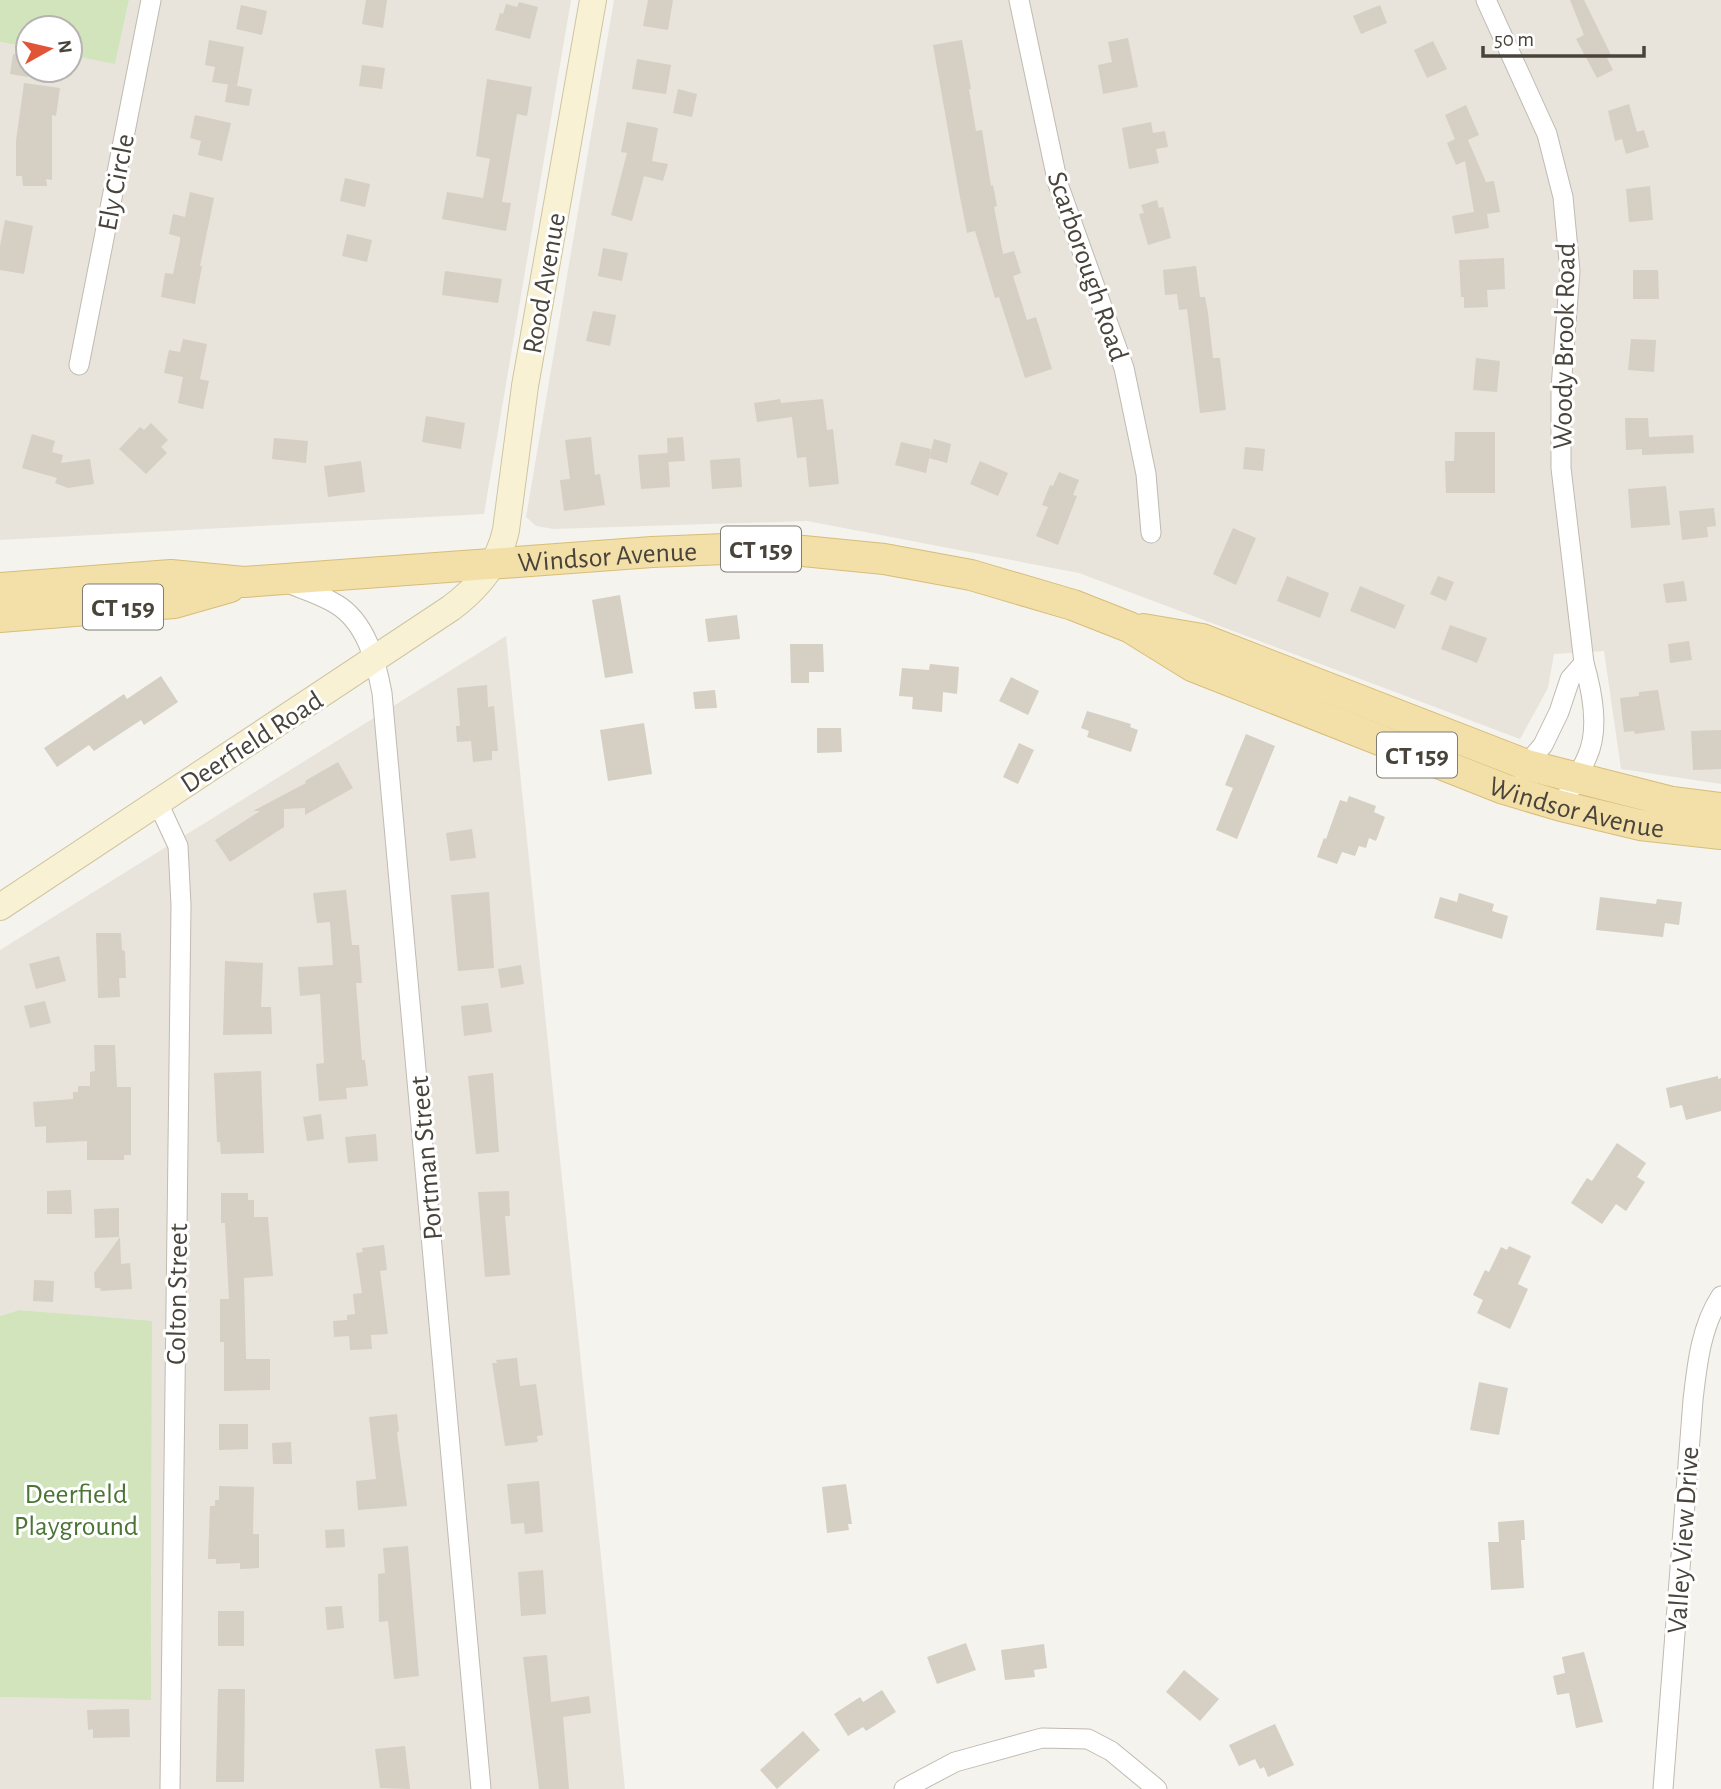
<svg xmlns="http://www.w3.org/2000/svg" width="1721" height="1789" viewBox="0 0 1721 1789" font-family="'Alegreya Sans',sans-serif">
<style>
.residential{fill:#e8e4dc}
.green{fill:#d1e4bb}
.building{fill:#d5cfc4}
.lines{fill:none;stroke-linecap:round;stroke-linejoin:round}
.street-casing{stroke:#c0bab0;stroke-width:21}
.secondary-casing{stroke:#cfc4a2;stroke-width:28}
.primary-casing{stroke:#d7bd79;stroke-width:32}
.street{stroke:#fff;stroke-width:19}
.secondary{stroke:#f9f1d3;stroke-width:26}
.primary{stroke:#f3dfa8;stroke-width:30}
.labels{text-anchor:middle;stroke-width:6;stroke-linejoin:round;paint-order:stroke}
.shield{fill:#fff;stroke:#807c76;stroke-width:2}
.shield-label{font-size:26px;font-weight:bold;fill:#49443b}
.street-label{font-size:28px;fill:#49443b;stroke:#fff}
.park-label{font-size:28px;fill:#4b7534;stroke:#fff}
</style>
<rect width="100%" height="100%" fill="#f5f3ed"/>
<g class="residential">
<polygon points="129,0 571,0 484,514 0,540 0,42 28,47 28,70 70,70 70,55 115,63"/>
<polygon points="614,0 1721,0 1721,784 1621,769 1604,651 1554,654 1548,688 1520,739 1079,573 807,521 553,529 536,526 526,517"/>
<polygon points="506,636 625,1789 0,1789 0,1697 151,1699 152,1322 19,1310 0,1316 0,950"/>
</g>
<g class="green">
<polygon points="0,0 129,0 115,64 70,55 70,28 28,28 28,47 0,42"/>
<polygon points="19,1310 152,1321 151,1700 0,1697 0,1316"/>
</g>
<g class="building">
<polygon points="366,0 387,0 383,28 362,24"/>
<polygon points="648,0 673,0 668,30 643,26"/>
<polygon points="1570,0 1584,0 1611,55 1607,58 1613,70 1597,78 1576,39 1584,35"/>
<polygon points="519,2 538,7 530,39 495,30 500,13 503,14 506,4 517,7"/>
<polygon points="241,5 267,11 262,35 236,29"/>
<polygon points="1380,5 1387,23 1361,34 1353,16"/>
<polygon points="1128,38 1138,87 1103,94 1098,65 1112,62 1108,42"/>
<polygon points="209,40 244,47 237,86 212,82 215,67 205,65"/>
<polygon points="962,40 971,89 969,89 976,131 982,130 991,186 993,185 997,206 994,207 1003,254 1014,251 1021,273 1013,276 1027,320 1036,317 1052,369 1025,378 999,297 995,298 975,231 967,233 959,192 933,45"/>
<polygon points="1433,41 1447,69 1427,78 1414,50"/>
<polygon points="13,54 28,56 28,77 10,74"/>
<polygon points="637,59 671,65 666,94 632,89"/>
<polygon points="362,65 385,68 382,89 359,86"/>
<polygon points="487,79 532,87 527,116 517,114 502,202 511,203 506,231 442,219 447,192 483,198 490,159 476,156"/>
<polygon points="24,83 60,88 56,116 52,115 52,180 46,179 47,186 23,186 22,176 16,176 16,141"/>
<polygon points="228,84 252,89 249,106 225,102"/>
<polygon points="678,89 697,94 692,117 673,113"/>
<polygon points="1629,104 1637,132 1644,130 1649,147 1626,154 1622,139 1615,141 1608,111"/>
<polygon points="1466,105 1479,135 1468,140 1486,182 1494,181 1500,212 1487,214 1489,228 1455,234 1452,216 1474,212 1465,161 1456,165 1447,143 1455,139 1445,115"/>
<polygon points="195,115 231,123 222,161 198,155 201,141 190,138"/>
<polygon points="627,122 658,128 652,161 668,164 663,181 644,176 632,221 611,215 627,153 621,152"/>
<polygon points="1151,122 1153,133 1165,131 1168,147 1156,149 1159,163 1129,169 1122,128"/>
<polygon points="345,178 370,184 365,207 340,201"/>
<polygon points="1650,186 1653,220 1629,222 1626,189"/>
<polygon points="190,192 214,198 200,266 202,266 195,304 161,297 165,273 173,274 180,241 180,237 169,234 173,214 185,217"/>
<polygon points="1157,200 1159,208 1163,207 1171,238 1148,245 1139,214 1144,213 1141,205"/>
<polygon points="5,220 33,226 24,274 0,270 0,246"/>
<polygon points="347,234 372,240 367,262 342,256"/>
<polygon points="603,248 628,253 622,281 598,276"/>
<polygon points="1504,258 1505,289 1487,290 1488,307 1464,308 1464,297 1461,297 1459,260"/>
<polygon points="1196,266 1200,297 1205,297 1208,313 1213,358 1220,358 1226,410 1200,413 1187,309 1179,310 1177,294 1165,295 1163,270"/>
<polygon points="1633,270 1658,270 1659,299 1633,299"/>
<polygon points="445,271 502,279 498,303 442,295"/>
<polygon points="593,311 616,315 610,346 586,341"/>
<polygon points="183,339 207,344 200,379 209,381 203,409 178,403 183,377 164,373 169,350 180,352"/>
<polygon points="1631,339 1656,340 1654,372 1628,370"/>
<polygon points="1476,358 1500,361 1497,392 1473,390"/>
<polygon points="780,399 781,403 823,399 827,430 833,429 839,484 809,487 806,457 797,458 792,417 757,422 754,403"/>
<polygon points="426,416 465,423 461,449 422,442"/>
<polygon points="1625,418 1648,418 1649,437 1693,435 1694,453 1642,455 1642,449 1626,450"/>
<polygon points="151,423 168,440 161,447 167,453 146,474 119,449 140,427 144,430"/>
<polygon points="1455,432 1495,432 1495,493 1446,493 1445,461 1454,461"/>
<polygon points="32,434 55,441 52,452 63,455 61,463 90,459 94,484 68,488 55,483 57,478 22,468"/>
<polygon points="591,437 595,475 600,474 605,505 564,511 560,480 570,479 565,440"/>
<polygon points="683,437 685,461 668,462 667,438"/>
<polygon points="274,438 308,441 306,463 272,459"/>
<polygon points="934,439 951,444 947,463 929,458"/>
<polygon points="901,442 931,449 926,473 895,465"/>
<polygon points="1245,447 1265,449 1263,471 1243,469"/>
<polygon points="668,453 670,487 641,489 638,455"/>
<polygon points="740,458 742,487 712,489 710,460"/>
<polygon points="361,461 365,492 328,497 324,466"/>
<polygon points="980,461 1008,473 998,496 970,484"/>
<polygon points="1059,472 1079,480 1073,495 1077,496 1058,545 1036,536 1048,507 1042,505 1050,485 1053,486"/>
<polygon points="1666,486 1670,525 1631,528 1628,489"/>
<polygon points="1714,508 1716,526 1707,527 1708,537 1682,540 1679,511"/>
<polygon points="1233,528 1256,538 1236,585 1213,574"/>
<polygon points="1287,576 1329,593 1320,618 1277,601"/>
<polygon points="1438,576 1454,582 1446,601 1430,594"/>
<polygon points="1684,581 1687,601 1666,603 1663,584"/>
<polygon points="1360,586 1405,605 1395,629 1350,611"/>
<polygon points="620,595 633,673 605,678 592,600"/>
<polygon points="737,615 740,639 708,642 705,619"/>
<polygon points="1450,625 1487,638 1477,663 1441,649"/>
<polygon points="1689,641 1692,660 1670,663 1668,644"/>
<polygon points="790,644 823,644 824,672 809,672 809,683 791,683"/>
<polygon points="930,664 959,667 957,694 943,692 942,712 912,709 913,697 899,696 902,668 929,670"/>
<polygon points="161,676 178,702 144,725 141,720 94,751 89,745 57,767 44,748 124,694 127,699"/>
<polygon points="1011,677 1039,691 1028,715 999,701"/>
<polygon points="487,685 488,707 494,706 498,751 492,751 492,760 473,762 471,741 457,742 456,726 460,726 457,688"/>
<polygon points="715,690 717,708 695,709 693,692"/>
<polygon points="1658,690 1665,730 1635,734 1634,731 1624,732 1620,698 1639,696 1639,692"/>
<polygon points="1087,711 1131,724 1130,727 1138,730 1131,752 1087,737 1089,731 1081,728"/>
<polygon points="644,723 652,774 608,781 600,730"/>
<polygon points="817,728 841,728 842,752 817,753"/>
<polygon points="1721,730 1721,769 1693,770 1691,731"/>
<polygon points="1246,734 1275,746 1237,839 1216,830 1233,788 1225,785"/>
<polygon points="1019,743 1034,750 1018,784 1003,777"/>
<polygon points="338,762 353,788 305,815 305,808 284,809 284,827 230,862 215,840 260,811 253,811 306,783 305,781"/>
<polygon points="1349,796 1376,806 1374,812 1385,817 1376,841 1369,838 1366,848 1359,846 1355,856 1342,852 1337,864 1317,857 1324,838 1326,839 1340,800 1347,802"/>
<polygon points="472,829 476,858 450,861 446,833"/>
<polygon points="346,890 352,945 359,945 362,983 356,983 362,1060 365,1060 368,1086 346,1088 347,1099 319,1101 316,1064 324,1063 320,994 300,996 298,967 333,965 330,922 317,923 313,893"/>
<polygon points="489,892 494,968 458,971 451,895"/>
<polygon points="1459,893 1494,904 1492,911 1508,916 1502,939 1434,918 1440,897 1457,902"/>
<polygon points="1600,897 1656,904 1657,899 1682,902 1679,925 1665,923 1663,937 1596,930"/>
<polygon points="96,933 121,933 122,950 125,951 126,978 119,978 120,997 98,998"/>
<polygon points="59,956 66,981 36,989 29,964"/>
<polygon points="225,961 263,963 261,1007 271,1007 272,1034 223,1035"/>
<polygon points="521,965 524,984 501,988 498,969"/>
<polygon points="45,1001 51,1023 30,1028 24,1006"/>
<polygon points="488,1003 492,1032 464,1036 461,1006"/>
<polygon points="94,1045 115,1045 117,1087 131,1087 131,1155 124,1155 124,1160 87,1160 87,1141 46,1143 46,1126 35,1127 33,1102 73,1099 73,1092 78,1092 78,1086 90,1086 90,1072 95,1071"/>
<polygon points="261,1071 264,1153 221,1154 220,1142 217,1142 214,1073"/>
<polygon points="493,1073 499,1152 476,1154 468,1076"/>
<polygon points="1718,1076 1718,1079 1721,1078 1721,1111 1686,1120 1682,1105 1670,1108 1666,1088"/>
<polygon points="321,1114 324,1139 307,1141 303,1117"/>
<polygon points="376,1134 378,1161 348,1163 345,1137"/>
<polygon points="1617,1143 1646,1163 1637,1177 1645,1182 1626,1211 1616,1204 1602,1224 1571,1203 1587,1178 1592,1181"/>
<polygon points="71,1190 72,1214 47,1214 47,1191"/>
<polygon points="509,1191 510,1216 505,1216 510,1275 485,1277 478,1192"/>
<polygon points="221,1193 248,1193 248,1200 254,1200 254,1217 268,1217 273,1276 244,1278 246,1359 270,1359 270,1390 224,1391 224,1342 220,1342 220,1299 229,1299 225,1223 221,1223"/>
<polygon points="119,1208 119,1237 95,1238 94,1209"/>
<polygon points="120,1237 121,1264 130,1263 132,1289 101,1291 100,1288 95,1288 94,1273"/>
<polygon points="384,1245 387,1270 380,1271 388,1334 371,1335 372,1349 350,1350 349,1336 334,1337 333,1321 347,1320 347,1315 355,1314 353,1294 362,1293 356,1253 363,1252 362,1248"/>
<polygon points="1509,1246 1531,1256 1518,1284 1528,1289 1510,1329 1477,1313 1483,1300 1473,1295 1485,1270 1489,1272 1501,1247 1507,1250"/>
<polygon points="34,1280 54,1281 53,1302 33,1301"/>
<polygon points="517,1358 520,1386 536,1384 543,1435 537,1436 538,1442 505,1446 492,1363 497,1363 496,1360"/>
<polygon points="1479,1382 1508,1388 1499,1435 1470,1430"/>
<polygon points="397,1414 399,1431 397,1433 407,1506 358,1510 356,1481 376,1479 369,1417"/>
<polygon points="219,1424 248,1424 248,1449 219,1450"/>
<polygon points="291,1442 292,1464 273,1464 272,1443"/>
<polygon points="539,1481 543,1532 525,1534 524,1523 511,1524 507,1484"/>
<polygon points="846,1484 852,1524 848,1524 849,1530 827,1533 822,1487"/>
<polygon points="219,1486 254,1487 253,1534 259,1534 259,1568 240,1569 240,1563 216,1564 216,1559 208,1559 210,1506 215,1506 215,1500 219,1500"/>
<polygon points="1524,1520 1525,1540 1521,1540 1524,1588 1491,1590 1488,1542 1499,1542 1498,1522"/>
<polygon points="344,1529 345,1547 326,1548 325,1530"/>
<polygon points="408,1546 419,1676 394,1679 388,1621 379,1622 378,1574 385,1573 383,1548"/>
<polygon points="543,1570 546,1614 521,1616 518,1572"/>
<polygon points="342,1606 344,1628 327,1630 325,1607"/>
<rect x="218" y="1611" width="26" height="35"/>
<polygon points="966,1643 976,1670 937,1684 927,1657"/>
<polygon points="1044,1644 1047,1668 1034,1670 1035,1677 1005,1680 1001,1650"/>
<polygon points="1584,1652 1603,1722 1576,1728 1569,1693 1557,1695 1553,1676 1565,1673 1562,1657"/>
<polygon points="547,1655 551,1702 589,1696 591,1713 563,1717 569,1789 539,1789 523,1657"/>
<polygon points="1184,1670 1219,1699 1200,1721 1166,1692"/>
<polygon points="218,1689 245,1689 244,1782 216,1782"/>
<polygon points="882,1690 896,1712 866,1731 863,1727 848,1736 834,1714 860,1697 863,1702"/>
<polygon points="129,1709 130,1737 93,1738 93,1729 88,1730 87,1710"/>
<polygon points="1275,1724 1294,1765 1268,1777 1264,1767 1260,1769 1255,1759 1239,1766 1229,1745"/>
<polygon points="803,1731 820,1750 777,1789 760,1770"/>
<polygon points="405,1746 410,1789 380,1788 375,1749"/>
</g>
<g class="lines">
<g class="street-casing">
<g id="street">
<polyline points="1019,0 1058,184 1124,368 1146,474 1151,533"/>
<path d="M1486 0 1547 134 1563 197 1570 271 1561 388V468L1584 663C1592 691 1600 729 1587 757 1580 773 1570 790 1561 806"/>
<polyline points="79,365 151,0"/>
<path d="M285 582C302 589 320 594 336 604 366 622 376 661 382 693L481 1789"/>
<polyline points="1522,770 1543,745 1559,712 1570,679 1584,663"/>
<polyline points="158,803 178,846 181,905 170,1789"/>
<polyline points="904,1789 955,1762 1042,1738 1088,1739 1111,1751 1157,1789"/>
<path d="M1663 1789 1693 1400C1697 1365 1701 1326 1721 1296"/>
</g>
</g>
<g class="secondary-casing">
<path id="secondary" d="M0 907 451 608C479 587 499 563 506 530L525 386 593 0"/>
</g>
<g class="primary-casing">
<g id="primary">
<path id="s1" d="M0 588 171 575 244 582 652 552 725 549H783L884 559 971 575 1073 605 1129 627 1192 666 1504 789 1561 806 1640 825 1721 834"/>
<polyline points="0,617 174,603 230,587"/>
<polyline points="1143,629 1202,639 1527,765 1672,802 1721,808"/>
</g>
</g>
<use href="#street" class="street"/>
<use href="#secondary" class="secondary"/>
<use href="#primary" class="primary"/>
</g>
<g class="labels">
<g class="shield">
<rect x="721" y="526.5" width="80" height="45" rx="5"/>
<rect x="83" y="584.5" width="80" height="45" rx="5"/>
<rect x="1377" y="732.5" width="80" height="45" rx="5"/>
</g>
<g class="shield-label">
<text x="761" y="558">CT 159</text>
<text x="123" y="616">CT 159</text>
<text x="1417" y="764">CT 159</text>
</g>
<g class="street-label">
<text transform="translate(115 182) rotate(-79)" y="10">Ely Circle</text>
<text transform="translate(1089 266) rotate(71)" y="10">Scarborough Road</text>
<text transform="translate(543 283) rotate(-80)" y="10">Rood Avenue</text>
<text transform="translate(1563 346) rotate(-89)" y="10">Woody Brook Road</text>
<text dy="10" stroke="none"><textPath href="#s1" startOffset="609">Windsor Avenue</textPath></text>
<text transform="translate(251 741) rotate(-33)" y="10">Deerfield Road</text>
<text dy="10" stroke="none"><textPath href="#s1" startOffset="1626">Windsor Avenue</textPath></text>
<text transform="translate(425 1158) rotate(-95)" y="10">Portman Street</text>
<text transform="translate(176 1294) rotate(-89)" y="10">Colton Street</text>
<text transform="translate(1682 1540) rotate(-86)" y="10">Valley View Drive</text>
</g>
<g class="park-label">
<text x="76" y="1503">Deerfield<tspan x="76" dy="32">Playground</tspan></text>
</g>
</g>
<g transform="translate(49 49) rotate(82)"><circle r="33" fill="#ffffff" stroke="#b6b4b1" stroke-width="2"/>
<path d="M0-5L12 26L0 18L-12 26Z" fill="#e25437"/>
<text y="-10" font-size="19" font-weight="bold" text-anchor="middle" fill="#49443b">N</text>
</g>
<path d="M1483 46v10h161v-10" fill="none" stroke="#49443b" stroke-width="3.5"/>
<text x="1494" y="46" font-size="21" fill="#49443b" stroke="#ffffff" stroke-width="5" paint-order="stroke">50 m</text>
</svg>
